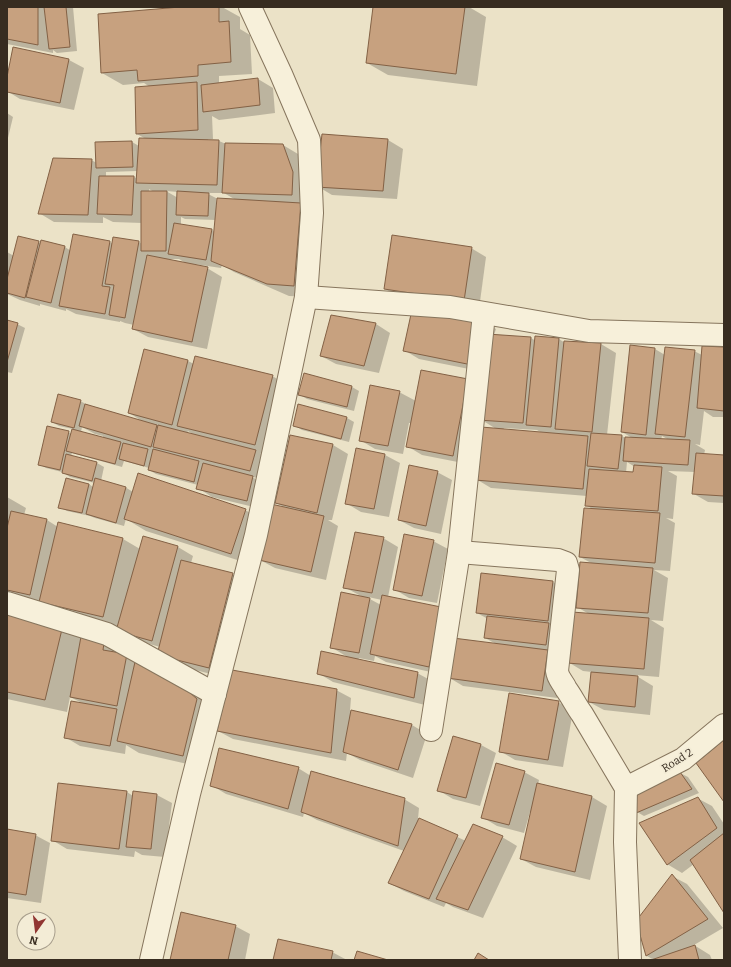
<svg xmlns="http://www.w3.org/2000/svg" width="731" height="967" viewBox="0 0 731 967" font-family="Bitter,serif">
<style>
.shadow{fill:#0003;fill-rule:evenodd}
.building{fill:#c7a17f;stroke:#836145}
.lines{fill:none;stroke-linecap:round;stroke-linejoin:round}
.street-casing{stroke:#86755d;stroke-width:24}
.street{stroke:#f7f0da;stroke-width:22}
.labels{text-anchor:middle;stroke-width:3.5;stroke-linejoin:round;paint-order:stroke}
.street-label{font-size:11px;fill:#372c20;stroke:#f3ecd6}
</style>
<rect width="100%" height="100%" fill="#ebe2c7"/>
<g class="shadow">
<polygon points="7,7 73,7 77,51 57,53 53,50 53,53 7,44"/>
<path d="M191 7H222L240 17V29L250 35 252 74 219 76V84L258 79 273 88 275 113 219 120 212 116 213 139H208V140L219 141 226 144 283 145 298 154 308 181 307 203 299 202 322 216 315 297 289 296 234 272 222 265 221 268 194 264V265L207 268 222 277 207 349 148 337 133 329 134 325 125 323 120 321V322L76 314 66 309V311L40 304V306L20 300 7 294V252L14 256 19 237 41 243 42 241 65 247 71 251 110 242 113 244 114 238 139 242 142 244V223L113 222 103 217V223L54 222 39 213 91 160 97 163 132 142 139 146 146 139 137 134 150 87 144 83 123 85 102 73ZM138 171V179L134 177H106V172ZM149 189 154 192H149ZM166 191 178 192V198ZM206 193H224L236 200 216 206V198ZM181 217 185 219 216 220 215 232 212 230 181 225ZM166 259H179L187 264Z"/>
<polygon points="374,7 469,7 486,17 477,86 388,75 367,63"/>
<polygon points="69,60 84,68 74,110 20,99 7,91 7,82"/>
<polygon points="7,113 13,117 7,142"/>
<polygon points="388,140 403,149 397,199 332,195 317,186"/>
<polygon points="471,248 486,257 479,309 400,297 385,289"/>
<path d="M481 320 496 329 494 335 531 338 536 341 559 339 565 343 601 344 616 353 607 435 622 436 625 438 634 439 622 432 655 349 665 355 694 351 702 355 724 348V417H713L704 411 700 445 695 444 705 450 704 455 724 456V503L708 502 694 494 695 472 668 471 677 476 673 519 666 518 675 523 670 571 654 570 668 578 663 621 651 620 664 628 659 677 635 675 653 686 650 715 604 710 589 702 592 672 583 671 568 662 589 614 577 607 593 564 580 557 594 510 586 505 587 496 491 488 476 479 498 430 480 419 468 464 422 455 407 446 411 423H409L403 454 375 449 360 440 399 392 416 401 484 372 419 359 404 350ZM504 428 537 430 544 434 503 430ZM662 436 669 440H661ZM627 462 635 467 634 473H626Z"/>
<polygon points="7,321 17,324 25,328 12,373 7,372"/>
<polygon points="376,324 390,333 379,373 336,364 321,356"/>
<path d="M144 350 188 361 194 364 272 376 294 388 277 457 260 453 271 460 265 479 252 477 268 486 262 509 212 497 198 488V485L156 474 149 470V468L124 461 122 467 72 453 71 456 97 463 104 467 101 481 125 487 133 492 245 510 267 522 253 565 146 531 126 519 124 526 95 518 90 516 67 511 60 507 89 484 94 488 95 483 70 477 62 472 46 468 39 464 68 432 72 434 73 429 59 426 52 422 80 401 88 405 142 421 129 413ZM82 427 95 434 103 436V438L81 432ZM188 431 194 435 187 433Z"/>
<polygon points="352,387 359,391 354,411 307,399 299,394"/>
<polygon points="347,418 354,422 349,442 302,430 294,425"/>
<polygon points="333,445 348,454 332,520 328,520 338,526 326,580 275,568 260,560 286,508 276,503"/>
<polygon points="385,455 400,463 389,517 361,512 346,503"/>
<polygon points="437,472 452,480 441,534 414,528 399,520"/>
<polygon points="7,497 26,508 24,515 47,520 58,527 123,539 140,549 144,538 178,547 193,556 191,563 232,574 254,586 232,671 336,690 351,698 350,711 412,725 427,734 413,778 360,760 347,753 346,761 233,739 218,731 231,679 179,666 160,647 132,639 118,627 61,614 7,593"/>
<path d="M383 538 398 547 388 597 441 608 444 675 386 662 375 656 374 661 359 658 358 660 417 673 432 681 429 706 333 682 318 673 349 658 331 647 361 596 344 587ZM368 597 382 600 381 605 368 598Z"/>
<polygon points="433,541 448,549 437,603 409,598 394,589"/>
<polygon points="553,582 568,590 561,653 548,651 563,660 557,698 463,686 448,677 498,645 485,638 488,619 477,613"/>
<polygon points="7,614 83,633 183,682 218,712 205,768 139,753 126,745 125,754 80,746 65,737 82,703 70,697 67,712 7,699"/>
<polygon points="558,702 573,711 563,767 515,760 500,751"/>
<polygon points="481,745 496,753 480,806 453,799 438,790"/>
<polygon points="298,768 311,776 404,799 419,808 418,819 466,841 502,837 517,846 483,918 453,907 446,903 444,907 404,891 389,883 404,851 317,820 304,813 303,817 226,794 211,785"/>
<polygon points="524,772 539,780 538,785 592,797 607,806 590,880 536,867 521,859 532,812 530,812 524,833 497,826 482,817"/>
<polygon points="680,773 688,777 699,793 644,816 637,812"/>
<polygon points="127,792 133,796 157,795 172,803 165,857 142,855 135,851 134,857 67,849 52,840"/>
<polygon points="697,798 712,806 724,824 724,911 694,864 682,873 667,864"/>
<polygon points="7,830 35,835 50,843 41,903 7,898"/>
<polygon points="672,876 687,884 723,928 694,945 710,955 712,960 654,960 647,956 637,921"/>
<polygon points="235,926 250,934 245,960 171,960"/>
<polygon points="332,952 347,960 274,960"/>
</g>
<g class="building">
<polygon points="7,7 38,7 38,45 7,39"/>
<polygon points="44,7 66,7 70,47 49,49"/>
<polygon points="180,7 219,7 219,22 229,21 231,62 198,65 198,76 138,81 137,70 101,73 98,14"/>
<polygon points="373,7 465,7 456,74 366,63"/>
<polygon points="13,47 69,59 60,103 7,92 7,77"/>
<polygon points="258,78 260,105 203,112 201,85"/>
<polygon points="197,82 198,130 136,134 135,87"/>
<polygon points="322,134 388,139 383,191 316,187"/>
<polygon points="139,138 219,140 217,185 136,183"/>
<polygon points="132,141 133,167 96,168 95,142"/>
<polygon points="225,143 283,144 293,172 292,195 222,193"/>
<polygon points="53,158 92,159 88,215 38,214"/>
<polygon points="99,176 134,176 132,215 97,214"/>
<polygon points="141,191 167,191 166,251 141,251"/>
<polygon points="177,191 209,193 208,216 176,215"/>
<polygon points="217,198 301,203 294,286 267,284 211,261"/>
<polygon points="174,223 212,229 206,260 168,254"/>
<polygon points="73,234 110,241 102,286 110,287 105,314 59,306"/>
<polygon points="392,235 472,247 464,301 384,289"/>
<polygon points="18,236 39,241 25,298 7,293 7,279"/>
<polygon points="113,237 139,241 125,318 109,315 114,285 105,284"/>
<polygon points="41,240 65,246 51,303 26,297"/>
<polygon points="147,255 208,267 192,342 132,329"/>
<polygon points="413,305 481,319 472,365 403,351"/>
<polygon points="331,315 376,323 364,366 320,356"/>
<polygon points="7,320 18,323 7,362"/>
<polygon points="487,334 531,337 523,423 478,420"/>
<polygon points="535,336 559,338 551,427 526,425"/>
<polygon points="564,341 601,343 592,432 555,429"/>
<polygon points="630,345 655,348 646,435 621,432"/>
<polygon points="702,346 724,347 724,411 697,408"/>
<polygon points="665,347 695,350 685,437 655,434"/>
<polygon points="144,349 188,360 172,425 128,413"/>
<polygon points="195,356 273,375 255,445 177,426"/>
<polygon points="421,370 468,379 453,456 406,447"/>
<polygon points="304,373 352,386 347,407 298,395"/>
<polygon points="370,385 400,391 388,446 359,441"/>
<polygon points="58,394 81,400 74,428 51,422"/>
<polygon points="85,404 157,425 151,447 79,426"/>
<polygon points="298,404 347,417 341,439 293,426"/>
<polygon points="158,425 256,450 250,471 153,447"/>
<polygon points="47,426 69,431 60,470 38,465"/>
<polygon points="481,427 588,436 583,489 475,480"/>
<polygon points="72,429 121,442 115,464 66,451"/>
<polygon points="591,433 622,435 618,469 587,466"/>
<polygon points="290,435 333,444 317,513 275,503"/>
<polygon points="625,437 690,440 688,465 623,461"/>
<polygon points="123,443 148,449 144,466 119,459"/>
<polygon points="356,448 385,454 374,509 345,504"/>
<polygon points="153,449 199,461 194,482 148,470"/>
<polygon points="696,453 724,455 724,496 692,494"/>
<polygon points="66,454 97,462 92,481 62,473"/>
<polygon points="203,463 253,476 247,501 196,489"/>
<polygon points="409,465 438,471 426,526 398,520"/>
<polygon points="634,465 662,467 658,511 585,506 589,469 633,472"/>
<polygon points="138,473 246,509 231,554 124,519"/>
<polygon points="66,478 89,484 82,513 58,508"/>
<polygon points="95,478 126,487 116,523 86,514"/>
<polygon points="271,504 324,516 311,572 259,560"/>
<polygon points="584,508 660,513 655,563 579,557"/>
<polygon points="11,511 47,519 30,595 7,590 7,528"/>
<polygon points="58,522 123,538 103,617 39,602"/>
<polygon points="355,532 384,537 372,593 343,588"/>
<polygon points="404,534 434,540 422,596 393,590"/>
<polygon points="143,536 178,546 152,641 116,631"/>
<polygon points="181,560 233,573 209,668 157,655"/>
<polygon points="580,562 653,568 648,613 576,608"/>
<polygon points="481,573 553,581 548,621 476,613"/>
<polygon points="341,592 370,598 359,653 330,648"/>
<polygon points="382,595 441,607 429,667 370,654"/>
<polygon points="572,612 649,618 644,669 567,663"/>
<polygon points="7,613 63,625 45,700 7,692"/>
<polygon points="487,616 549,623 546,645 484,638"/>
<polygon points="82,631 105,636 103,650 127,654 117,706 70,697"/>
<polygon points="453,638 548,650 542,691 447,678"/>
<polygon points="321,651 418,672 414,698 317,674"/>
<polygon points="135,662 162,668 197,699 183,756 117,741"/>
<polygon points="232,670 337,689 331,753 217,731"/>
<polygon points="591,672 638,676 635,707 588,702"/>
<polygon points="509,693 559,701 548,760 499,752"/>
<polygon points="71,701 117,709 110,746 64,738"/>
<polygon points="351,710 412,724 398,770 343,752"/>
<polygon points="453,736 481,744 466,798 437,791"/>
<polygon points="724,740 724,802 696,763"/>
<polygon points="219,748 299,767 288,809 210,786"/>
<polygon points="496,763 525,771 509,825 481,818"/>
<polygon points="311,771 405,798 398,846 301,812"/>
<polygon points="680,772 692,789 636,813 636,788"/>
<polygon points="58,783 127,791 119,849 51,841"/>
<polygon points="537,783 592,796 575,872 520,859"/>
<polygon points="133,791 157,794 151,849 126,847"/>
<polygon points="698,797 717,828 667,865 639,823"/>
<polygon points="419,818 458,835 429,899 388,883"/>
<polygon points="473,824 503,836 468,910 436,899"/>
<polygon points="7,829 36,834 26,895 7,892"/>
<polygon points="724,833 724,913 690,860"/>
<polygon points="672,874 708,919 646,956 636,921"/>
<polygon points="181,912 236,925 228,960 170,960"/>
<polygon points="278,939 333,951 331,960 273,960"/>
<polygon points="695,945 699,960 651,960"/>
<polygon points="357,951 388,960 354,960"/>
<polygon points="478,953 489,960 474,960"/>
</g>
<g class="lines">
<g class="street-casing">
<g id="street">
<polyline points="306,297 450,307 589,331 724,335"/>
<path d="M459 552 558 560 566 563 568 570 557 671C558 679 563 682 566 689 572 697 576 706 582 714L626 788 625 842 630 960"/>
<polyline points="7,603 107,634 215,694"/>
<polyline points="431,730 459,552 484,314"/>
<polyline points="626,788 683,759 724,725"/>
<polyline points="151,960 189,794 256,535 306,297 312,213 309,140 281,74 250,7"/>
</g>
</g>
<use href="#street" class="street"/>
</g>
<g class="labels">
<g class="street-label">
<text transform="translate(677 760) rotate(-32)" y="4">Road 2</text>
</g>
</g>
<rect width="731" height="967" fill="none" stroke="#372c20" stroke-width="16"/>
<g transform="translate(36 931) rotate(194)"><circle r="19" fill="#f3ecd6" stroke="#a89f8d"/>
<path d="M0-3L7 15L0 10L-7 15Z" fill="#913632"/>
<text y="-6" font-size="11" font-weight="bold" text-anchor="middle" fill="#372c20">N</text>
</g>
</svg>
